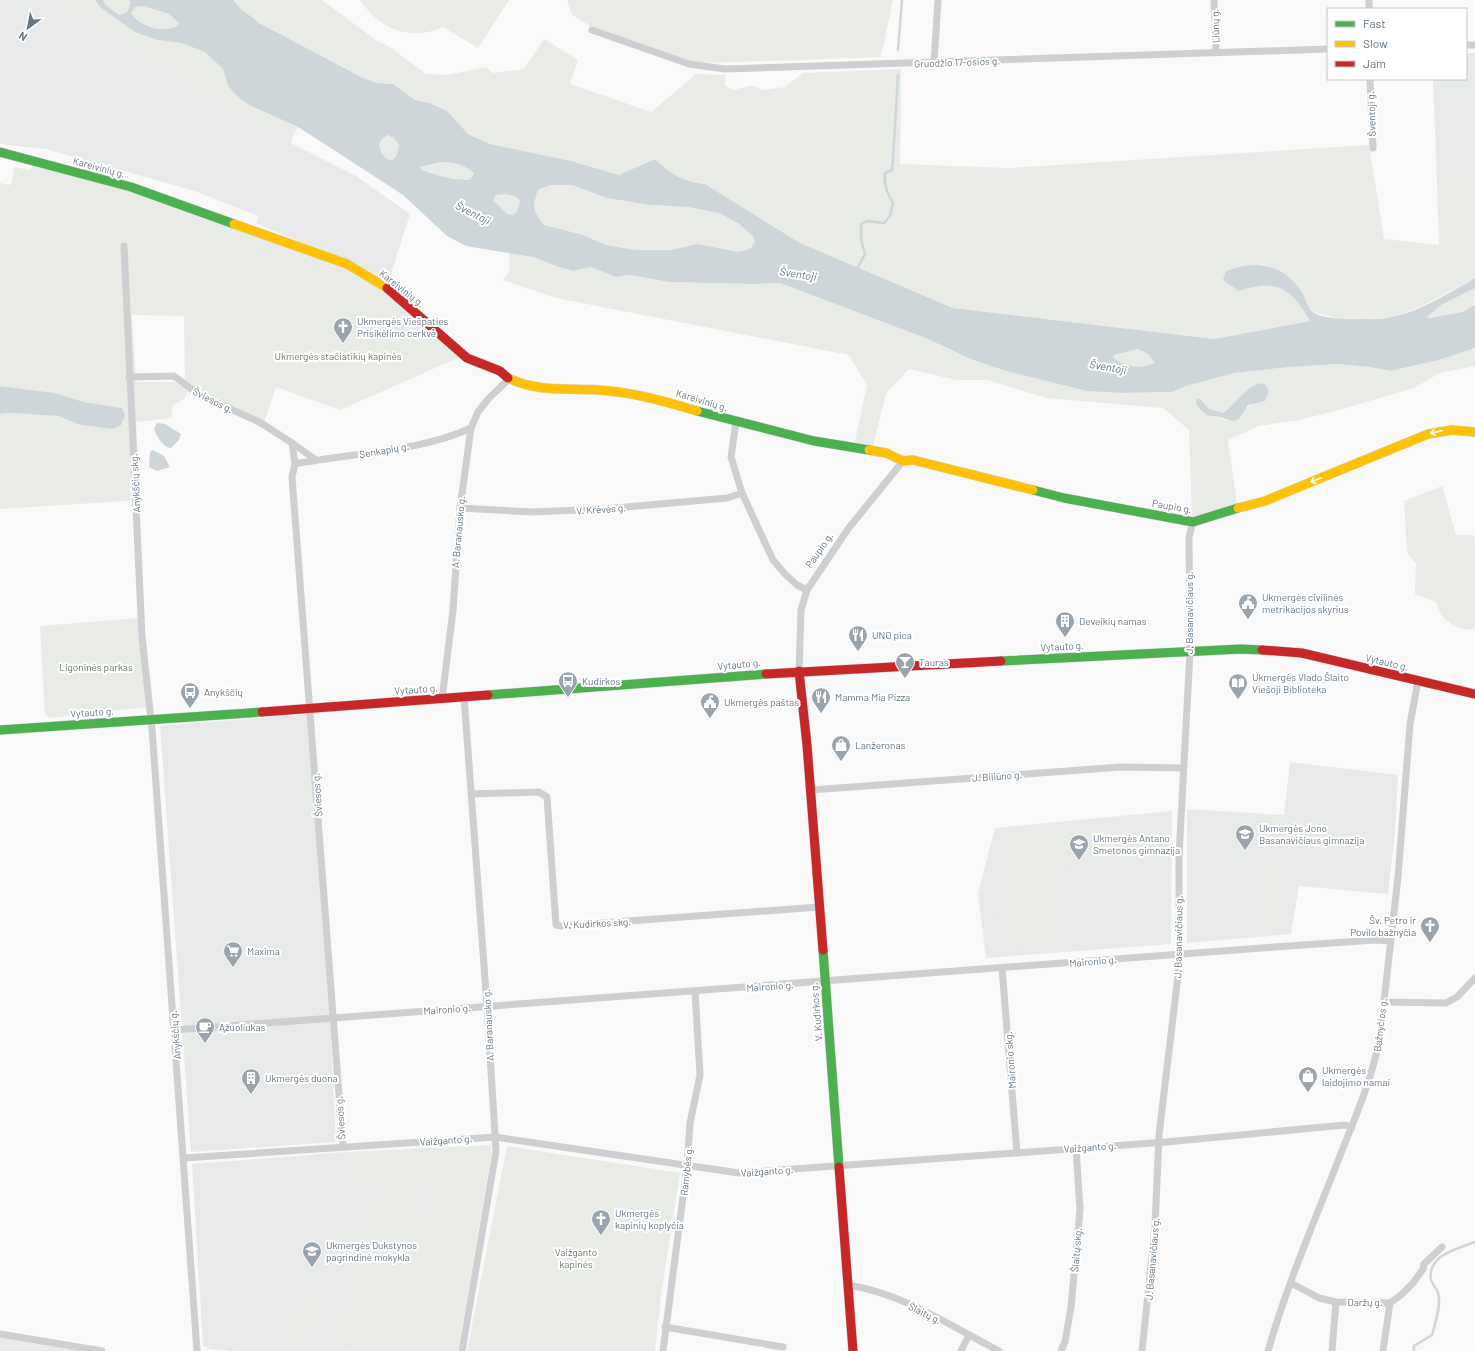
<svg xmlns="http://www.w3.org/2000/svg" width="1475" height="1351" viewBox="0 0 1475 1351" font-family="Barlow,sans-serif">
<style>
.built{fill:#e8e9e9}
.green{fill:#e8ebe6;fill-rule:evenodd}
.water{fill:#ced6d9;fill-rule:evenodd}
.lines{fill:none;stroke-linecap:round;stroke-linejoin:round}
.stream{stroke:#ced6d9;stroke-width:2.5}
.fast-casing{stroke:#d5d6d7;stroke-width:10}
.slow-casing{stroke:#d5d6d7;stroke-width:10}
.jam-casing{stroke:#d5d6d7;stroke-width:10}
.street{stroke:#cecfd0;stroke-width:7}
.fast{stroke:#4caf50;stroke-width:9}
.slow{stroke:#ffc107;stroke-width:9}
.jam{stroke:#c62828;stroke-width:9}
.oneway{stroke:#f6fbf6}
.labels{text-anchor:middle;stroke-width:4;stroke-linejoin:round;paint-order:stroke}
.street-label{font-size:10px;fill:#657683;stroke:#fff}
.poi-label{font-size:10px;fill:#657683;stroke:#fff;text-anchor:start}
.park-label{font-size:10px;fill:#687a64;stroke:#fff}
.water-label{font-size:11px;font-style:italic;fill:#60757c;stroke:#fff}
</style>
<rect width="100%" height="100%" fill="#f9f9f9"/>
<g class="built">
<polygon points="0,0 56,0 210,96 292,138 291,143 356,176 410,214 389,280 256,223 258,216 195,191 46,149 0,144"/>
<polygon points="1466,53 1475,53 1475,181 1437,183 1433,79 1466,79"/>
<polygon points="308,714 330,1019 336,1142 191,1152 160,726"/>
<polygon points="1290,762 1398,775 1395,832 1388,894 1299,886 1291,934 1187,943 1187,809 1284,815"/>
<polygon points="1172,811 1171,944 986,958 978,894 995,828"/>
<polygon points="345,1152 346,1189 440,1191 411,1351 238,1351 210,1349 203,1345 192,1164"/>
</g>
<g class="green">
<polygon points="56,0 95,0 100,7 158,40 181,43 205,52 223,69 228,86 237,96 249,105 298,127 292,138 210,96"/>
<polygon points="103,0 129,0 131,3 127,12 119,15 106,5"/>
<path d="M233 0H322L377 41 390 47 426 74 448 75 486 67 493 73 524 69 544 39 578 60 570 84 651 112 693 77 694 74 725 75V86L734 90 751 85 763 90 785 87 803 73 901 69 900 164 1010 168 1369 145 1384 239 1439 245 1437 183 1475 181V278L1424 305 1391 318 1340 319 1316 313 1307 306 1303 295 1291 278 1274 268 1261 264 1239 291C1279 277 1290 288 1310 321L1214 339 953 308 800 243 705 184C682 181 672 175 655 159L619 175 571 161 490 144 468 134 447 111 430 103 415 100 393 84 377 83 363 78 261 24 241 9Z"/>
<path d="M360 0H509L478 48 443 27C410 42 380 29 360 0Z"/>
<polygon points="567,0 893,0 881,57 708,63 697,62 679,58 592,27 572,15"/>
<path d="M144 6 169 14 179 23 176 27C158 32 143 27 131 12L135 7Z"/>
<polygon points="388,135 394,138 399,145 396,157 392,160 387,159 382,154 379,145 382,139"/>
<path d="M441 162C454 162 463 164 474 173L470 180C453 180 437 176 422 170L420 167Z"/>
<polygon points="34,166 151,197 341,266 386,290 460,357 340,410 276,387 264,422 199,392 185,382 184,316 132,315 136,382 176,382 188,391 184,399 173,405 171,418 136,422 140,500 0,509 0,414 10,413 58,416 80,425 113,429 122,408 84,402 55,393 0,386 0,183 11,185 14,167 29,170"/>
<path d="M550 185H572L607 198 650 205 688 207 719 213 738 223 753 236 755 242 750 249 738 252 698 244 670 250H636L606 245 583 235 544 226C533 211 532 207 538 190Z"/>
<polygon points="505,194 515,196 520,201 517,211 513,215 507,214 493,200 496,195"/>
<path d="M509 253 533 257 559 267 573 271 591 267 616 277 630 275 669 282 753 284 780 283 928 339 973 360 1006 371 1088 391 1120 393 1172 392 1186 386 1234 373 1289 367 1338 364 1370 367 1390 371 1439 360 1474 348 1475 366 1440 373 1414 388 1335 411 1299 420 1259 426 1228 440 1237 505 1192 517 1189 430 1163 408 1046 398 988 380H956L909 369 886 393 873 446 855 442 867 385 849 355 556 298 503 280 510 270ZM1262 383 1266 385 1269 391C1255 402 1242 412 1226 421L1219 416 1207 415 1201 400 1209 409 1223 413C1236 404 1246 385 1262 383Z"/>
<polygon points="1475,288 1474,306 1462,312 1430,318 1427,317 1441,305"/>
<path d="M1138 349 1148 354 1156 363C1140 369 1126 368 1113 357L1114 355Z"/>
<path d="M1442 486 1456 535H1473L1475 542V628C1466 633 1450 625 1443 617 1440 614 1439 607 1436 603 1431 599 1421 596 1415 594L1416 564 1407 553 1404 501Z"/>
<polygon points="139,618 147,707 51,718 45,715 40,626"/>
<path d="M1065 822H1071L1052 946 1046 945 1047 937C1032 949 1007 948 1001 926 998 915 1002 900 1004 889 1007 866 1005 827 1036 825 1048 825 1056 831 1062 839Z"/>
<polygon points="1119,826 1122,855 1075,858 1073,830"/>
<polygon points="1288,826 1304,827 1295,852 1292,851"/>
<path d="M1273 866 1282 871 1284 879 1277 920 1272 925 1266 926 1258 921 1256 915C1258 901 1257 868 1273 866Z"/>
<polygon points="491,1145 491,1156 458,1351 411,1351 440,1191 346,1189 345,1152"/>
<polygon points="507,1146 680,1173 662,1288 655,1351 467,1351"/>
<path d="M391 1192C413 1193 427 1204 432 1225L412 1336 406 1344 396 1351H363L353 1345 346 1336 344 1351H337L364 1196 369 1197V1202L381 1195Z"/>
<polygon points="305,1297 325,1309 302,1348 283,1336"/>
<polygon points="0,1334 102,1351 0,1351"/>
</g>
<g class="water">
<path d="M95 0H103L106 5 119 15 127 12 131 3 129 0H233L241 9 261 24 363 78 377 83 393 84 415 100 430 103 447 111 468 134 490 144 571 161 619 175 655 159C672 175 682 181 705 184L800 243 953 308 1214 339 1310 321C1291 288 1277 278 1239 291L1223 280 1226 271C1257 259 1285 264 1303 294 1307 302 1307 309 1316 314 1328 319 1343 319 1355 319 1367 318 1381 320 1392 317 1421 311 1449 293 1475 278V288L1441 305 1427 317 1430 318 1462 312 1475 305V348L1439 360 1390 371 1370 367 1338 364 1289 367 1234 373 1186 386 1172 392 1120 393 1087 391 1006 371 973 360 928 339 780 283 754 284 669 282 630 275 616 277 591 267 573 271 559 267 533 257 466 246 447 236 403 195 340 154 298 127 249 105 237 96 228 86 223 69 205 52 181 43 158 40 135 32 100 7ZM144 6 169 14 179 23 176 27C158 32 142 27 131 13L135 7ZM388 135 394 138 399 145 396 157 392 160 387 159 382 154 379 145 382 139ZM441 162C454 162 463 164 474 173L470 180C453 180 437 176 422 170L420 167ZM550 185H572L607 198 650 205 688 207 719 213 738 223 753 236 755 242 750 249 738 252 698 244 670 250H636L606 245 583 235 544 225C533 211 532 207 538 190ZM505 194 515 196 520 201 517 211 513 215 507 214 493 200 496 195ZM1138 349 1148 354 1155 363C1141 369 1125 368 1113 357L1114 355Z"/>
<path d="M1262 383 1266 385 1269 391 1265 401 1248 405C1237 422 1239 424 1220 417 1216 415 1210 417 1207 415 1203 413 1199 407 1196 404L1197 398 1201 400 1209 409 1223 413C1236 404 1246 385 1262 383Z"/>
<polygon points="0,386 55,393 84,402 122,408 125,416 121,425 113,429 80,425 58,416 10,413 0,414"/>
<path d="M157 423 165 424 181 434 179 440 171 448C164 448 156 436 154 429Z"/>
<polygon points="153,450 164,456 170,467 157,471 149,467 150,452"/>
</g>
<g class="lines">
<g class="stream">
<polyline points="898,50 902,0"/>
<path d="M858 267 865 254 861 239V224L867 221 884 223 890 216 893 203C887 193 884 185 885 173L892 170 893 160 898 75"/>
<path d="M1414 1351V1346L1432 1335C1435 1324 1442 1303 1438 1293 1437 1288 1432 1285 1431 1280 1427 1255 1457 1249 1475 1242"/>
</g>
<g class="fast-casing">
<g id="fast">
<polyline points="0,152 131,187 234,224"/>
<polyline points="697,411 814,441 869,450"/>
<polyline points="1033,490 1064,498 1193,522 1238,508"/>
<polyline points="1001,661 1241,649 1262,650"/>
<polyline points="488,695 766,674"/>
<polyline points="0,730 262,712"/>
<polyline points="823,950 839,1167"/>
</g>
</g>
<g class="slow-casing">
<g id="slow">
<polyline points="234,224 347,264 387,288"/>
<path d="M508 378C537 392 567 388 598 390 632 392 664 401 697 411"/>
<polyline points="869,450 886,453 903,461 913,460 1033,490"/>
<polyline points="1238,508 1265,501 1428,434 1452,430 1475,432"/>
</g>
</g>
<g class="jam-casing">
<g id="jam">
<polyline points="387,288 467,358 500,371 508,378"/>
<polyline points="1262,650 1302,653 1475,694"/>
<polyline points="799,671 807,745 823,950"/>
<polyline points="766,674 1001,661"/>
<polyline points="262,712 488,695"/>
<polyline points="839,1167 853,1351"/>
</g>
</g>
<g class="street">
<polyline points="1214,0 1216,52"/>
<polyline points="1369,0 1369,9"/>
<polyline points="592,30 689,64 725,69 1328,49"/>
<polyline points="1466,45 1475,45"/>
<polyline points="934,63 938,0"/>
<polyline points="1370,79 1373,148"/>
<polyline points="124,246 142,637 152,729 197,1351"/>
<polyline points="129,377 174,376 198,394 261,423 292,443 295,464 292,477 343,1147"/>
<polyline points="736,422 731,457 742,493 773,560 785,574 797,585 807,590"/>
<polyline points="292,443 316,460"/>
<path d="M295 464C351 453 419 452 471 428"/>
<polyline points="460,508 532,512 604,509 727,498 742,493"/>
<polyline points="799,671 801,610 807,590 848,529 903,461"/>
<polyline points="442,699 453,610 460,508 471,428 478,412 489,398 509,379"/>
<polyline points="811,790 1121,767 1183,768"/>
<polyline points="471,794 539,792 547,797 556,925 561,926 819,907"/>
<polyline points="1002,968 1017,1153"/>
<polyline points="1383,1002 1446,1003 1457,997 1475,978"/>
<polyline points="174,1030 1274,947 1375,940 1390,941"/>
<polyline points="184,1158 495,1137 739,1173 1166,1142 1345,1125 1352,1127"/>
<polyline points="1291,1283 1319,1298 1336,1302 1390,1303 1401,1295 1413,1283 1423,1269 1424,1264 1442,1247"/>
<path d="M848 1285C902 1293 951 1326 999 1351"/>
<polyline points="665,1327 783,1347"/>
<polyline points="0,1334 102,1351"/>
<polyline points="462,1351 496,1151 487,1006 464,697"/>
<polyline points="663,1351 687,1166 690,1123 700,1075 695,991"/>
<polyline points="961,1351 969,1335"/>
<polyline points="1061,1351 1065,1342 1071,1307 1080,1210 1076,1148"/>
<polyline points="1142,1351 1155,1226 1159,1135 1179,967 1179,856 1190,652 1189,537 1193,522"/>
<path d="M1268 1351C1286 1288 1312 1227 1336 1166 1353 1122 1371 1084 1380 1037L1398 877 1410 724 1418 681"/>
<polyline points="1332,1351 1336,1302"/>
<polyline points="1383,1351 1390,1303"/>
</g>
<use href="#fast" class="fast"/>
<use href="#slow" class="slow"/>
<use href="#jam" class="jam"/>
</g>
<defs><path id="oneway-shaft" d="M-6 0H5M1.5-3L5.5 0L1.5 3" fill="none" stroke-width="1.6" stroke-linecap="round" stroke-linejoin="round"/></defs>
<g class="oneway">
<use href="#oneway-shaft" transform="translate(1436 432) rotate(167)"/>
<use href="#oneway-shaft" transform="translate(1316 480) rotate(158)"/>
</g>
<defs>
<g id="church-pin" transform="scale(1)"><path d="M0 17L-7.5 6A9.5 9.5 0 1 1 7.5 6Z" fill="#99a4ac" stroke="#fff"/><path d="M-1.2-6h2.4v3.5h3.3v2.4h-3.3V6h-2.4V-.1h-3.3v-2.4h3.3Z" fill="#fff"/></g>
<g id="civic-pin" transform="scale(1)"><path d="M0 17L-7.5 6A9.5 9.5 0 1 1 7.5 6Z" fill="#99a4ac" stroke="#fff"/><path d="M-.6-6.5H3V-4.5H.6V-3L4-1V1h2V6H-6V1h2V-1L-.6-3ZM-1.2 2.5V6h2.4V2.5Z" fill="#fff"/></g>
<g id="building-pin" transform="scale(1)"><path d="M0 17L-7.5 6A9.5 9.5 0 1 1 7.5 6Z" fill="#99a4ac" stroke="#fff"/><path d="M-4-6H4V6H1V3H-1V6H-4ZM-2.5-4.3h1.7v1.8h-1.7ZM.8-4.3h1.7v1.8H.8ZM-2.5-1h1.7V.8h-1.7ZM.8-1h1.7V.8H.8Z" fill="#fff"/></g>
<g id="restaurant-pin" transform="scale(1)"><path d="M0 17L-7.5 6A9.5 9.5 0 1 1 7.5 6Z" fill="#99a4ac" stroke="#fff"/><path d="M-5-6h1v4h1v-4h1v4h1v-4h1v5L-1.5 .5V6h-2V.5L-5-1ZM5-6V6H3V1.5H1.5Q1.5-4 5-6Z" fill="#fff"/></g>
<g id="bar-pin" transform="scale(1)"><path d="M0 17L-7.5 6A9.5 9.5 0 1 1 7.5 6Z" fill="#99a4ac" stroke="#fff"/><path d="M-6-5H6L.8 .8V4.5H3.5V6h-7V4.5H-.8V.8Z" fill="#fff"/></g>
<g id="bus-pin" transform="scale(1)"><path d="M0 17L-7.5 6A9.5 9.5 0 1 1 7.5 6Z" fill="#99a4ac" stroke="#fff"/><path d="M-5-6H5V4H4V6H2V4H-2V6H-4V4H-5ZM-3.5-4V0h7V-4ZM-3.5 1.2v1.5H-2V1.2ZM2 1.2v1.5H3.5V1.2Z" fill="#fff"/></g>
<g id="library-pin" transform="scale(1)"><path d="M0 17L-7.5 6A9.5 9.5 0 1 1 7.5 6Z" fill="#99a4ac" stroke="#fff"/><path d="M-6-4Q-3-5.5-.7-3.5V5Q-3 3-6 4ZM6-4Q3-5.5 .7-3.5V5Q3 3 6 4Z" fill="#fff"/></g>
<g id="shop-pin" transform="scale(1)"><path d="M0 17L-7.5 6A9.5 9.5 0 1 1 7.5 6Z" fill="#99a4ac" stroke="#fff"/><path d="M-5-2.5h2.3a2.7 3.5 0 0 1 5.4 0H5L5.5 6h-11ZM-1.5-2.5h3a1.5 2.3 0 0 0-3 0Z" fill="#fff"/></g>
<g id="school-pin" transform="scale(1)"><path d="M0 17L-7.5 6A9.5 9.5 0 1 1 7.5 6Z" fill="#99a4ac" stroke="#fff"/><path d="M0-5L7-2L0 1L-7-2ZM-4 1L0 2.5L4 1V4Q0 6-4 4Z" fill="#fff"/></g>
<g id="supermarket-pin" transform="scale(1)"><path d="M0 17L-7.5 6A9.5 9.5 0 1 1 7.5 6Z" fill="#99a4ac" stroke="#fff"/><path d="M-6-5.5h2.5l.6 2H6L4.5 2H-2.5L-4.4-4H-6ZM-1.5 3.2a1.3 1.3 0 1 0 .1 0ZM3 3.2a1.3 1.3 0 1 0 .1 0Z" fill="#fff"/></g>
<g id="cafe-pin" transform="scale(1)"><path d="M0 17L-7.5 6A9.5 9.5 0 1 1 7.5 6Z" fill="#99a4ac" stroke="#fff"/><path d="M-5.5-4.5H6V0H3Q3 3.5 0 3.5H-2.5Q-5.5 3.5-5.5 0ZM3-3.2v2h1.7v-2ZM-6 4.5H4V6H-6Z" fill="#fff"/></g>
</defs>
<g fill-rule="evenodd">
<use href="#church-pin" x="343" y="327"/>
<use href="#civic-pin" x="1248" y="603"/>
<use href="#building-pin" x="1065" y="621"/>
<use href="#restaurant-pin" x="858" y="635"/>
<use href="#bar-pin" x="905" y="662"/>
<use href="#bus-pin" x="568" y="681"/>
<use href="#library-pin" x="1238" y="683"/>
<use href="#bus-pin" x="190" y="692"/>
<use href="#restaurant-pin" x="821" y="697"/>
<use href="#civic-pin" x="710" y="702"/>
<use href="#shop-pin" x="841" y="745"/>
<use href="#school-pin" x="1245" y="834"/>
<use href="#school-pin" x="1079" y="844"/>
<use href="#church-pin" x="1430" y="926"/>
<use href="#supermarket-pin" x="233" y="951"/>
<use href="#cafe-pin" x="205" y="1027"/>
<use href="#shop-pin" x="1308" y="1076"/>
<use href="#building-pin" x="251" y="1078"/>
<use href="#church-pin" x="601" y="1219"/>
<use href="#school-pin" x="312" y="1251"/>
</g>
<g class="labels">
<g class="street-label">
<text transform="translate(1215 26) rotate(-92)" y="4">Liūnų g.</text>
<text transform="translate(957 62) rotate(-2)" y="4">Gruodžio 17-osios g.</text>
<text transform="translate(1371 114) rotate(-92)" y="4">Šventoji g.</text>
<text transform="translate(99 167) rotate(15)" y="4">Kareivinių g.</text>
<text transform="translate(402 288) rotate(38)" y="4">Kareivinių g.</text>
<text transform="translate(213 400) rotate(27)" y="4">Šviesos g.</text>
<text transform="translate(702 400) rotate(17)" y="4">Kareivinių g.</text>
<text transform="translate(384 450) rotate(-10)" y="4">Senkapių g.</text>
<text transform="translate(135 483) rotate(-93)" y="4">Anykščių skg.</text>
<text transform="translate(1172 506) rotate(10)" y="4">Paupio g.</text>
<text transform="translate(601 509) rotate(-4)" y="4">V. Krėvės g.</text>
<text transform="translate(458 532) rotate(-85)" y="4">A. Baranausko g.</text>
<text transform="translate(819 550) rotate(-55)" y="4">Paupio g.</text>
<text transform="translate(1189 613) rotate(-90)" y="4">J. Basanavičiaus g.</text>
<text transform="translate(1062 646) rotate(-3)" y="4">Vytauto g.</text>
<text transform="translate(1387 662) rotate(13)" y="4">Vytauto g.</text>
<text transform="translate(739 664) rotate(-5)" y="4">Vytauto g.</text>
<text transform="translate(416 689) rotate(-4)" y="4">Vytauto g.</text>
<text transform="translate(92 712) rotate(-4)" y="4">Vytauto g.</text>
<text transform="translate(997 776) rotate(-4)" y="4">J. Biliūno g.</text>
<text transform="translate(317 795) rotate(-94)" y="4">Šviesos g.</text>
<text transform="translate(597 923) rotate(-3)" y="4">V. Kudirkos skg.</text>
<text transform="translate(1178 937) rotate(-89)" y="4">J. Basanavičiaus g.</text>
<text transform="translate(1093 961) rotate(-5)" y="4">Maironio g.</text>
<text transform="translate(770 986) rotate(-4)" y="4">Maironio g.</text>
<text transform="translate(447 1009) rotate(-4)" y="4">Maironio g.</text>
<text transform="translate(816 1012) rotate(-95)" y="4">V. Kudirkos g.</text>
<text transform="translate(488 1025) rotate(-93)" y="4">A. Baranausko g.</text>
<text transform="translate(1380 1025) rotate(-83)" y="4">Bažnyčios g.</text>
<text transform="translate(175 1035) rotate(-95)" y="4">Anykščių g.</text>
<text transform="translate(1010 1060) rotate(-94)" y="4">Maironio skg.</text>
<text transform="translate(340 1118) rotate(-94)" y="4">Šviesos g.</text>
<text transform="translate(446 1140) rotate(-4)" y="4">Vaižganto g.</text>
<text transform="translate(1090 1147) rotate(-4)" y="4">Vaižganto g.</text>
<text transform="translate(686 1171) rotate(-84)" y="4">Ramybės g.</text>
<text transform="translate(767 1171) rotate(-4)" y="4">Vaižganto g.</text>
<text transform="translate(1076 1250) rotate(-85)" y="4">Šlaitų skg.</text>
<text transform="translate(1152 1259) rotate(-85)" y="4">J. Basanavičiaus g.</text>
<text x="1365" y="1306">Daržų g.</text>
<text transform="translate(925 1313) rotate(27)" y="4">Šlaitų g.</text>
</g>
<g class="poi-label">
<text x="357" y="325">Ukmergės Viešpaties<tspan x="357" dy="12">Prisikėlimo cerkvė</tspan></text>
<text x="1262" y="601">Ukmergės civilinės<tspan x="1262" dy="12">metrikacijos skyrius</tspan></text>
<text x="1079" y="625">Deveikių namas</text>
<text x="872" y="639">UNO pica</text>
<text x="919" y="666">Tauras</text>
<text x="1252" y="681">Ukmergės Vlado Šlaito<tspan x="1252" dy="12">Viešoji Biblioteka</tspan></text>
<text x="582" y="685">Kudirkos</text>
<text x="204" y="696">Anykščių</text>
<text x="835" y="701">Mamma Mia Pizza</text>
<text x="724" y="706">Ukmergės paštas</text>
<text x="855" y="749">Lanžeronas</text>
<text x="1259" y="832">Ukmergės Jono<tspan x="1259" dy="12">Basanavičiaus gimnazija</tspan></text>
<text x="1093" y="842">Ukmergės Antano<tspan x="1093" dy="12">Smetonos gimnazija</tspan></text>
<text x="1416" y="924" text-anchor="end">Šv. Petro ir<tspan x="1416" dy="12">Povilo bažnyčia</tspan></text>
<text x="247" y="955">Maxima</text>
<text x="219" y="1031">Ąžuoliukas</text>
<text x="1322" y="1074">Ukmergės<tspan x="1322" dy="12">laidojimo namai</tspan></text>
<text x="265" y="1082">Ukmergės duona</text>
<text x="615" y="1217">Ukmergės<tspan x="615" dy="12">kapinių koplyčia</tspan></text>
<text x="326" y="1249">Ukmergės Dukstynos<tspan x="326" dy="12">pagrindinė mokykla</tspan></text>
</g>
<g class="park-label">
<text x="338" y="360">Ukmergės stačiatikių kapinės</text>
<text x="96" y="671">Ligoninės parkas</text>
<text x="576" y="1256">Vaižganto<tspan x="576" dy="12">kapinės</tspan></text>
</g>
<g class="water-label">
<text transform="translate(473 213) rotate(27)" y="4">Šventoji</text>
<text transform="translate(798 274) rotate(9)" y="4">Šventoji</text>
<text transform="translate(1108 367) rotate(10)" y="4">Šventoji</text>
</g>
</g>
<rect x="1327" y="8" width="140" height="72" fill="#ffffff" stroke="#c1c8cd"/>
<rect x="1335" y="21" width="20" height="6" fill="#4caf50" stroke="#c1c8cd"/>
<text x="1363" y="28" font-size="12" fill="#657683">Fast</text>
<rect x="1335" y="41" width="20" height="6" fill="#ffc107" stroke="#c1c8cd"/>
<text x="1363" y="48" font-size="12" fill="#657683">Slow</text>
<rect x="1335" y="61" width="20" height="6" fill="#c62828" stroke="#c1c8cd"/>
<text x="1363" y="68" font-size="12" fill="#657683">Jam</text>
<g transform="translate(28 28) rotate(212)" stroke="#ffffff" stroke-width="3" paint-order="stroke">
<path d="M0-3L7 15L0 10L-7 15Z" fill="#657683"/>
<text y="-6" font-size="11" font-weight="bold" text-anchor="middle" fill="#657683">N</text>
</g>
</svg>
